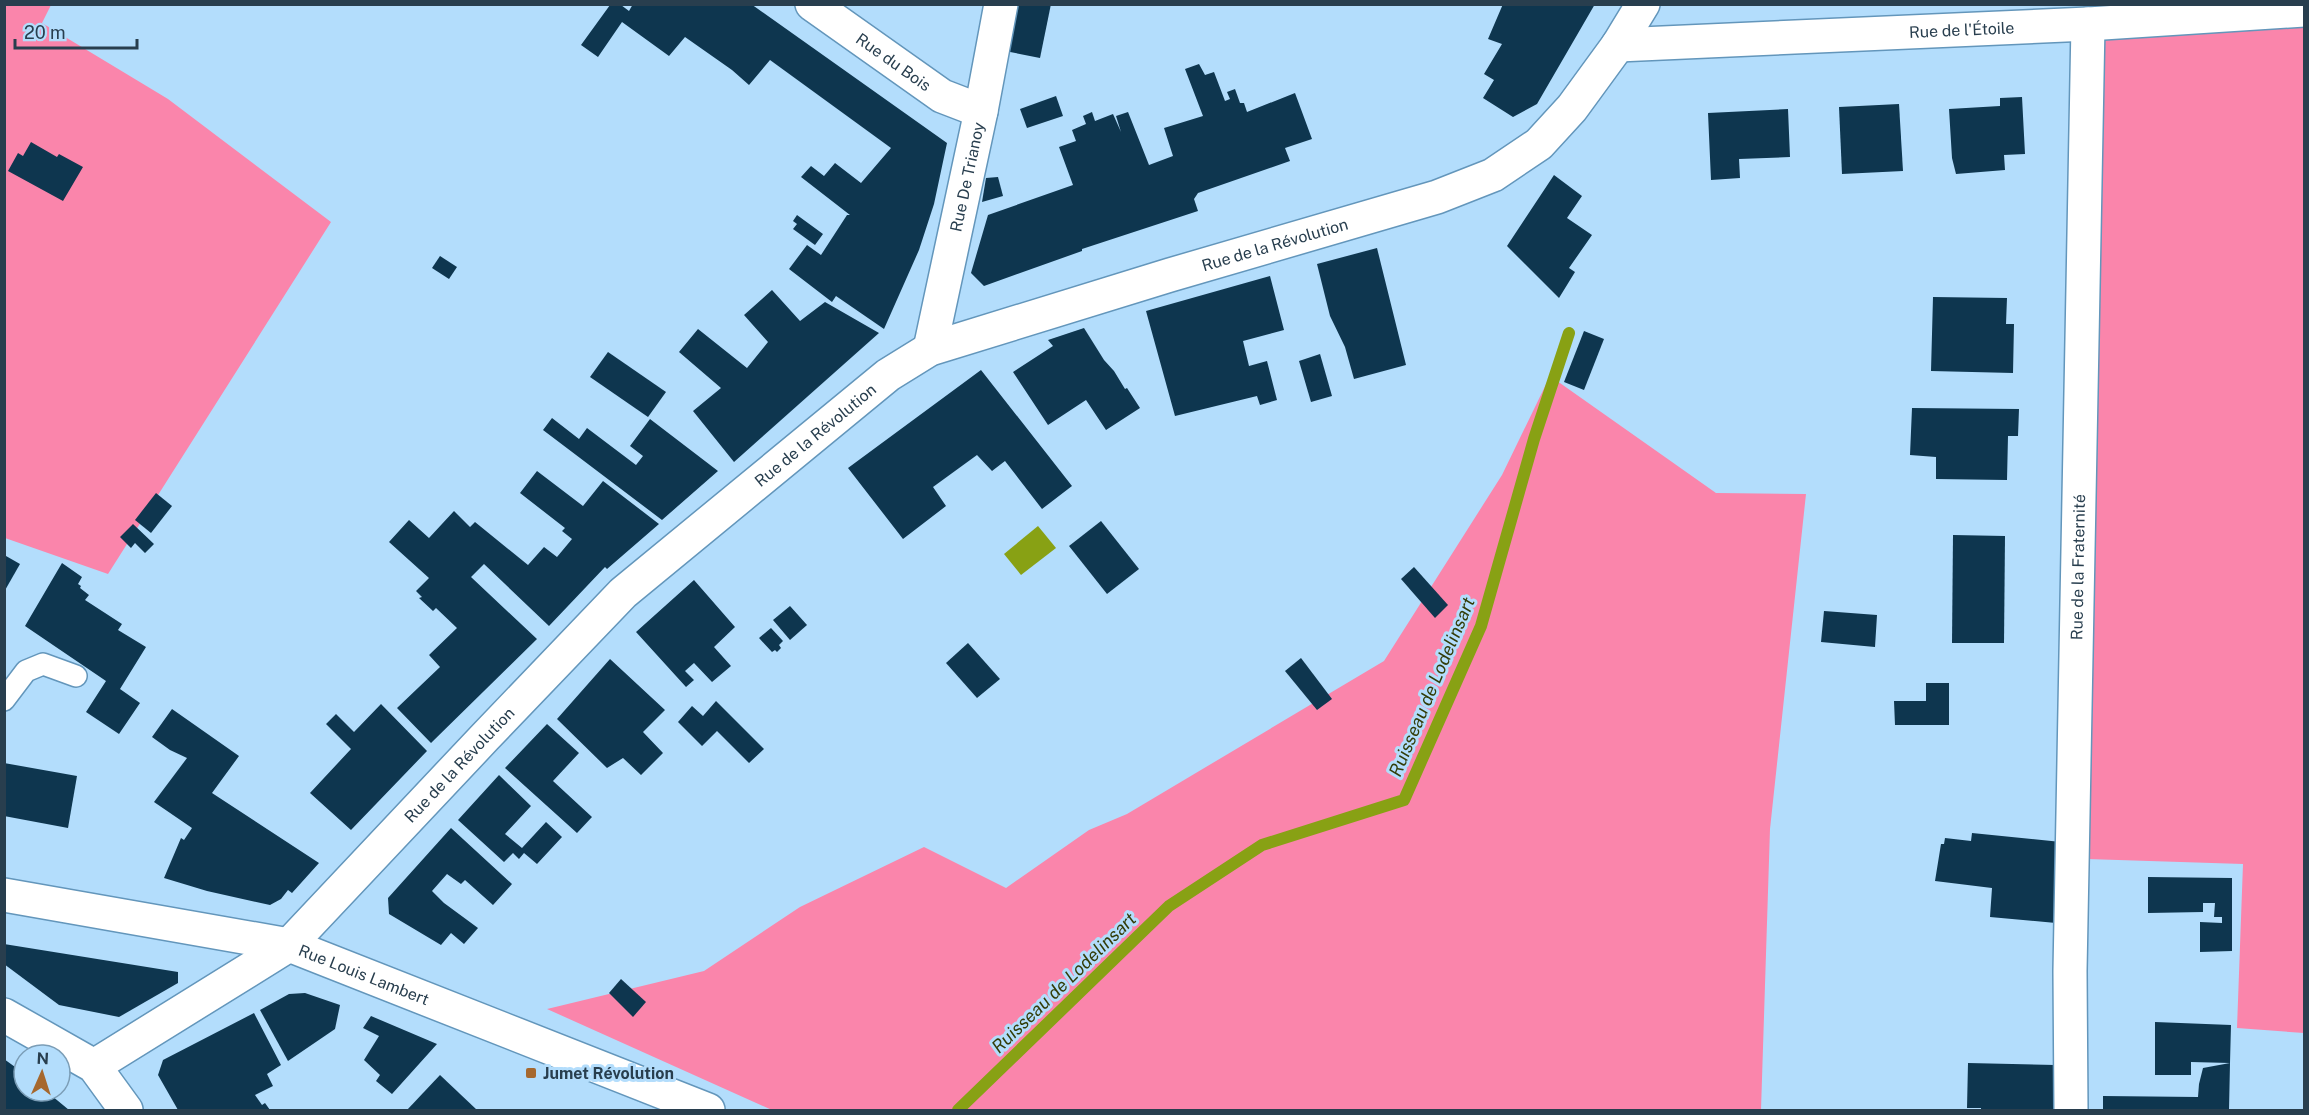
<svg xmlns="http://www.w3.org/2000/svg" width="2309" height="1115" viewBox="0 0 2309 1115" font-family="'Public Sans',sans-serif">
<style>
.green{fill:#fa85ab}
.water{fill:#88a114}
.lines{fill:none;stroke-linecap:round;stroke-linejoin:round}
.stream{stroke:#88a114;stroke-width:12}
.building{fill:#0e364f}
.service-casing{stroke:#6396bb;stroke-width:24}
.minor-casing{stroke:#6396bb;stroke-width:36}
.tertiary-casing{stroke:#6396bb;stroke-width:36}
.service{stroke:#fff;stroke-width:21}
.minor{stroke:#fff;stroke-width:33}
.tertiary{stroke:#fff;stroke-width:33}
.poi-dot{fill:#a6682e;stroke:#b3ddfc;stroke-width:2}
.labels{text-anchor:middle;stroke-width:6;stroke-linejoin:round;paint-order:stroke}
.street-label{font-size:16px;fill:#283e4e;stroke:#b3ddfc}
.poi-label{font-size:16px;font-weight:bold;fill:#283e4e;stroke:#b3ddfc;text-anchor:start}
.water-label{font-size:18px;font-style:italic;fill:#333d09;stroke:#b3ddfc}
</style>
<rect width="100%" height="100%" fill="#b3ddfc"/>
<g class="green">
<polygon points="5,5 51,5 42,23 168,99 331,222 108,574 5,538"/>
<polygon points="2304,22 2304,1033 2237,1028 2243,864 2087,859 2099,34"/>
<polygon points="1550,376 1716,493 1806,494 1770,829 1761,1110 772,1110 547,1009 704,971 800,907 924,847 1006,888 1089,830 1127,814 1384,661 1502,475"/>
</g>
<polygon class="water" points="1038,526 1056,548 1021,575 1004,554"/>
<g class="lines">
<polyline class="stream" points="958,1110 1169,906 1262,845 1404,800 1481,626 1534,439 1569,333"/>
</g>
<g class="building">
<polygon points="633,4 751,4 947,143 934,204 919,250 884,329 836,296 832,302 789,269 807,245 821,255 847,215 850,215 801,177 811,166 824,176 835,163 861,183 891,148 770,60 749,85 732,70 685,37 669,56 622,22 598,57 581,45 610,5 621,5 629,11"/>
<polygon points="1014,4 1051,4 1040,58 1005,51"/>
<polygon points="1503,4 1595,4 1537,104 1513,117 1483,98 1494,80 1484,74 1502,44 1488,39"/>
<polygon points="1199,64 1205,75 1214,72 1225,101 1230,99 1227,92 1235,89 1240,103 1244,103 1247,112 1295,93 1312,139 1285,148 1290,161 1198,193 1194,199 1198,211 1082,249 1082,251 984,286 971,273 988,215 1073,185 1059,147 1076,141 1072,130 1086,124 1083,116 1092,112 1095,121 1113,114 1121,132 1116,116 1128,112 1149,165 1173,156 1164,128 1203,116 1185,69"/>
<polygon points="1056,96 1063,116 1027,128 1020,109"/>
<polygon points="2022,97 2025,154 2004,155 2005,170 1956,174 1952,158 1949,109 2000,106 2000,98"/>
<polygon points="1899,104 1903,171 1842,174 1839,107"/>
<polygon points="1788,109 1790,157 1739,159 1740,178 1711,180 1708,113"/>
<polygon points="31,142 57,157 59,154 83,167 63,201 8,171 18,153 23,156"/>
<polygon points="1554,175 1582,196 1567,218 1592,235 1569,268 1575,272 1559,298 1507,246"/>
<polygon points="998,177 1003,196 982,202 986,178"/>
<polygon points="797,215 823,234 815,245 793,229 797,224 793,221"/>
<polygon points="1377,248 1406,365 1354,379 1345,347 1330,316 1317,264"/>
<polygon points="440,256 457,267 449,279 432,268"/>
<polygon points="1270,276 1284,330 1243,341 1249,366 1267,361 1277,400 1260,405 1257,396 1175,416 1146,311"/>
<polygon points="772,290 800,321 825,302 879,333 734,462 693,411 721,388 679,352 698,329 747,368 768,342 744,315"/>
<polygon points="1933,297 2007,298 2006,324 2014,324 2013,373 1931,371"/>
<polygon points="1084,328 1104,360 1114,371 1125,389 1127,388 1140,408 1106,430 1086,400 1048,425 1013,372 1053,346 1048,340"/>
<polygon points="1584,331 1604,339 1584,390 1564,382"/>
<polygon points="608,352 666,392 648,417 590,377"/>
<polygon points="1320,354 1332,396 1311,402 1299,361"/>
<polygon points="981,370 1072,486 1042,509 1005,461 992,471 977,455 933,487 946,506 903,539 848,468"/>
<polygon points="1912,408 2019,409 2018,436 2008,436 2007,480 1936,479 1936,457 1910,455"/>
<polygon points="552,418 579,439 587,428 636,465 643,456 630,446 650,419 718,471 662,520 543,430"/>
<polygon points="537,471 583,506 603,481 659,524 607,569 605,567 549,626 484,564 471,577 537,639 431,743 397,708 440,667 429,655 457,628 436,608 433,611 419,598 422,597 416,591 429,578 389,542 409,520 429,538 454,511 470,527 475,522 528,565 544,547 557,557 572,539 562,531 565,528 520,493"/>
<polygon points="156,493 172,506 151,533 135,520"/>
<polygon points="1101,521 1139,569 1107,594 1069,546"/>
<polygon points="133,524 154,544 145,553 135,543 131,548 120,537"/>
<polygon points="1953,535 2005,536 2004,643 1952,643"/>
<polygon points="6,556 20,564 4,592 4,558"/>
<polygon points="62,563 82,577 78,584 81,586 80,588 89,595 85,600 122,624 118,630 146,647 120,689 140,703 119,734 86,712 106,681 25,626"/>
<polygon points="1414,567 1448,605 1435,618 1401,579"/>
<polygon points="694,580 735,627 714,647 731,666 712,682 694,663 685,671 694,680 686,687 636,632"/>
<polygon points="790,606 807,625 790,640 773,620"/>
<polygon points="1824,611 1877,615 1875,647 1821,642"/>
<polygon points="771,628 783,641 779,645 781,648 777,652 775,650 772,652 759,638"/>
<polygon points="968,643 1000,679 977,698 946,663"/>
<polygon points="1301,658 1332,699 1317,710 1285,671"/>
<polygon points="610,659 665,710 643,732 663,753 641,775 623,758 607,768 557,719"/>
<polygon points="1926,683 1949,683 1949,725 1895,725 1894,701 1926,701"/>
<polygon points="716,701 764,749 749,763 717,731 702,746 678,722 692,706 703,716"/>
<polygon points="381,704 427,751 351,830 310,793 351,749 326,724 336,714 354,732"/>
<polygon points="172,709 239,756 212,793 319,863 292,893 288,890 281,899 270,905 207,891 164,878 181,838 184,840 192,828 154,802 187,758 170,750 152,737"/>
<polygon points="547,724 579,753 553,781 592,817 577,833 505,768"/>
<polygon points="4,763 77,776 68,828 4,816"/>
<polygon points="499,775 531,806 505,834 522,848 546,822 562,837 537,864 524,853 519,859 513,853 504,862 458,820"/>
<polygon points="451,828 512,884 493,905 465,880 461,884 447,874 432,891 444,903 478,928 464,944 451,933 441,945 389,914 388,898"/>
<polygon points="1972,833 2061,842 2056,923 1990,917 1992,888 1935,881 1941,844 1944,844 1945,838 1971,841"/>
<polygon points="2148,877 2232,878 2232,951 2200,952 2200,922 2222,923 2222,917 2214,917 2215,903 2203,903 2203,912 2148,913"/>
<polygon points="4,944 178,972 178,983 119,1017 59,1005 4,964"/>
<polygon points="621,979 646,1002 633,1017 609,993"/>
<polygon points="305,993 340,1005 335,1029 288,1061 260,1010 289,994"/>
<polygon points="254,1013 281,1065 267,1074 273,1086 255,1095 262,1105 265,1103 270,1110 178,1110 158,1075 163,1060"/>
<polygon points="371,1016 437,1044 392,1094 376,1081 380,1075 364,1060 379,1036 363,1028"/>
<polygon points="2155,1022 2231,1025 2230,1063 2191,1062 2191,1075 2155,1075"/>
<polygon points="4,1059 22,1072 24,1069 24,1091 46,1091 69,1110 4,1110"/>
<polygon points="1968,1063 2055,1065 2054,1110 1981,1110 1981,1108 1967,1108"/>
<polygon points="2230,1063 2229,1110 2103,1110 2103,1096 2198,1097 2199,1084 2203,1068"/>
<polygon points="440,1075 477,1110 407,1110"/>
</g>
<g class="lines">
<g class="service-casing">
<polyline id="service" points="4,700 26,671 43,664 76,676"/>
</g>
<g class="minor-casing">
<g id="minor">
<path id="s1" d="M812 4 942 96 981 111"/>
<path id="s2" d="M1618 45 2088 24 2304 10"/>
<path id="s3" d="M930 349 981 111 1001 4"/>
<polyline points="4,1015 94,1066 126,1110"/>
<polyline points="94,1066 289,945"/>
<path id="s4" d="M2071 1110 2070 971 2088 24"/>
</g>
</g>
<g class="tertiary-casing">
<g id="tertiary">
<path id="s5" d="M4 895 289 945 708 1110"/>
<path id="s6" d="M289 945 485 737 623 593 888 375 930 349 1170 275 1437 197 1493 175 1539 144 1572 108 1618 45 1643 4"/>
</g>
</g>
<use href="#service" class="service"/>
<use href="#minor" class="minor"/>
<use href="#tertiary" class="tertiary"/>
</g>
<rect class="poi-dot" x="525" y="1067" width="12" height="12" rx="3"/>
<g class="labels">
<g class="street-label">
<text dy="6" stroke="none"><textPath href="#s2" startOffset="344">Rue de l'Étoile</textPath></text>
<text dy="6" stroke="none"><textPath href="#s1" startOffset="100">Rue du Bois</textPath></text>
<text dy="6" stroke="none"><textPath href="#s3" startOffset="176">Rue De Trianoy</textPath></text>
<text dy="6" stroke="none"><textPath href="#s6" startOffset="1238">Rue de la Révolution</textPath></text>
<text dy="6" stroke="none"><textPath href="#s6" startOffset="734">Rue de la Révolution</textPath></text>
<text dy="6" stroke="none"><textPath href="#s4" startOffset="543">Rue de la Fraternité</textPath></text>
<text dy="6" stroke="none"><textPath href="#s6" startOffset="248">Rue de la Révolution</textPath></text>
<text dy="6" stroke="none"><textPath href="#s5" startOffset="370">Rue Louis Lambert</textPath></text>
</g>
<g class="poi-label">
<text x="543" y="1079">Jumet Révolution</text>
</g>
<g class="water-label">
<text transform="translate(1432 687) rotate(-67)" y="6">Ruisseau de Lodelinsart</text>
<text transform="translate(1064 983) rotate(-44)" y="6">Ruisseau de Lodelinsart</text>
</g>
</g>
<rect width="2309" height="1115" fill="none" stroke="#283e4e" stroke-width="12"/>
<g transform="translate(42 1073) rotate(3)"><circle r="28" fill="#b3ddfc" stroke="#7b9db6" stroke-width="1.5"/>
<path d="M0-4.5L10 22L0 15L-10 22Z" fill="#a6682e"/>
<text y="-9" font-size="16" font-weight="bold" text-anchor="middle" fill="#283e4e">N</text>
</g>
<path d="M15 39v9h122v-9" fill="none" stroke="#283e4e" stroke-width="3"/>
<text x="24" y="39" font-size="18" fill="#283e4e" stroke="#b3ddfc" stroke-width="4.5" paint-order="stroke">20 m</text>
</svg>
